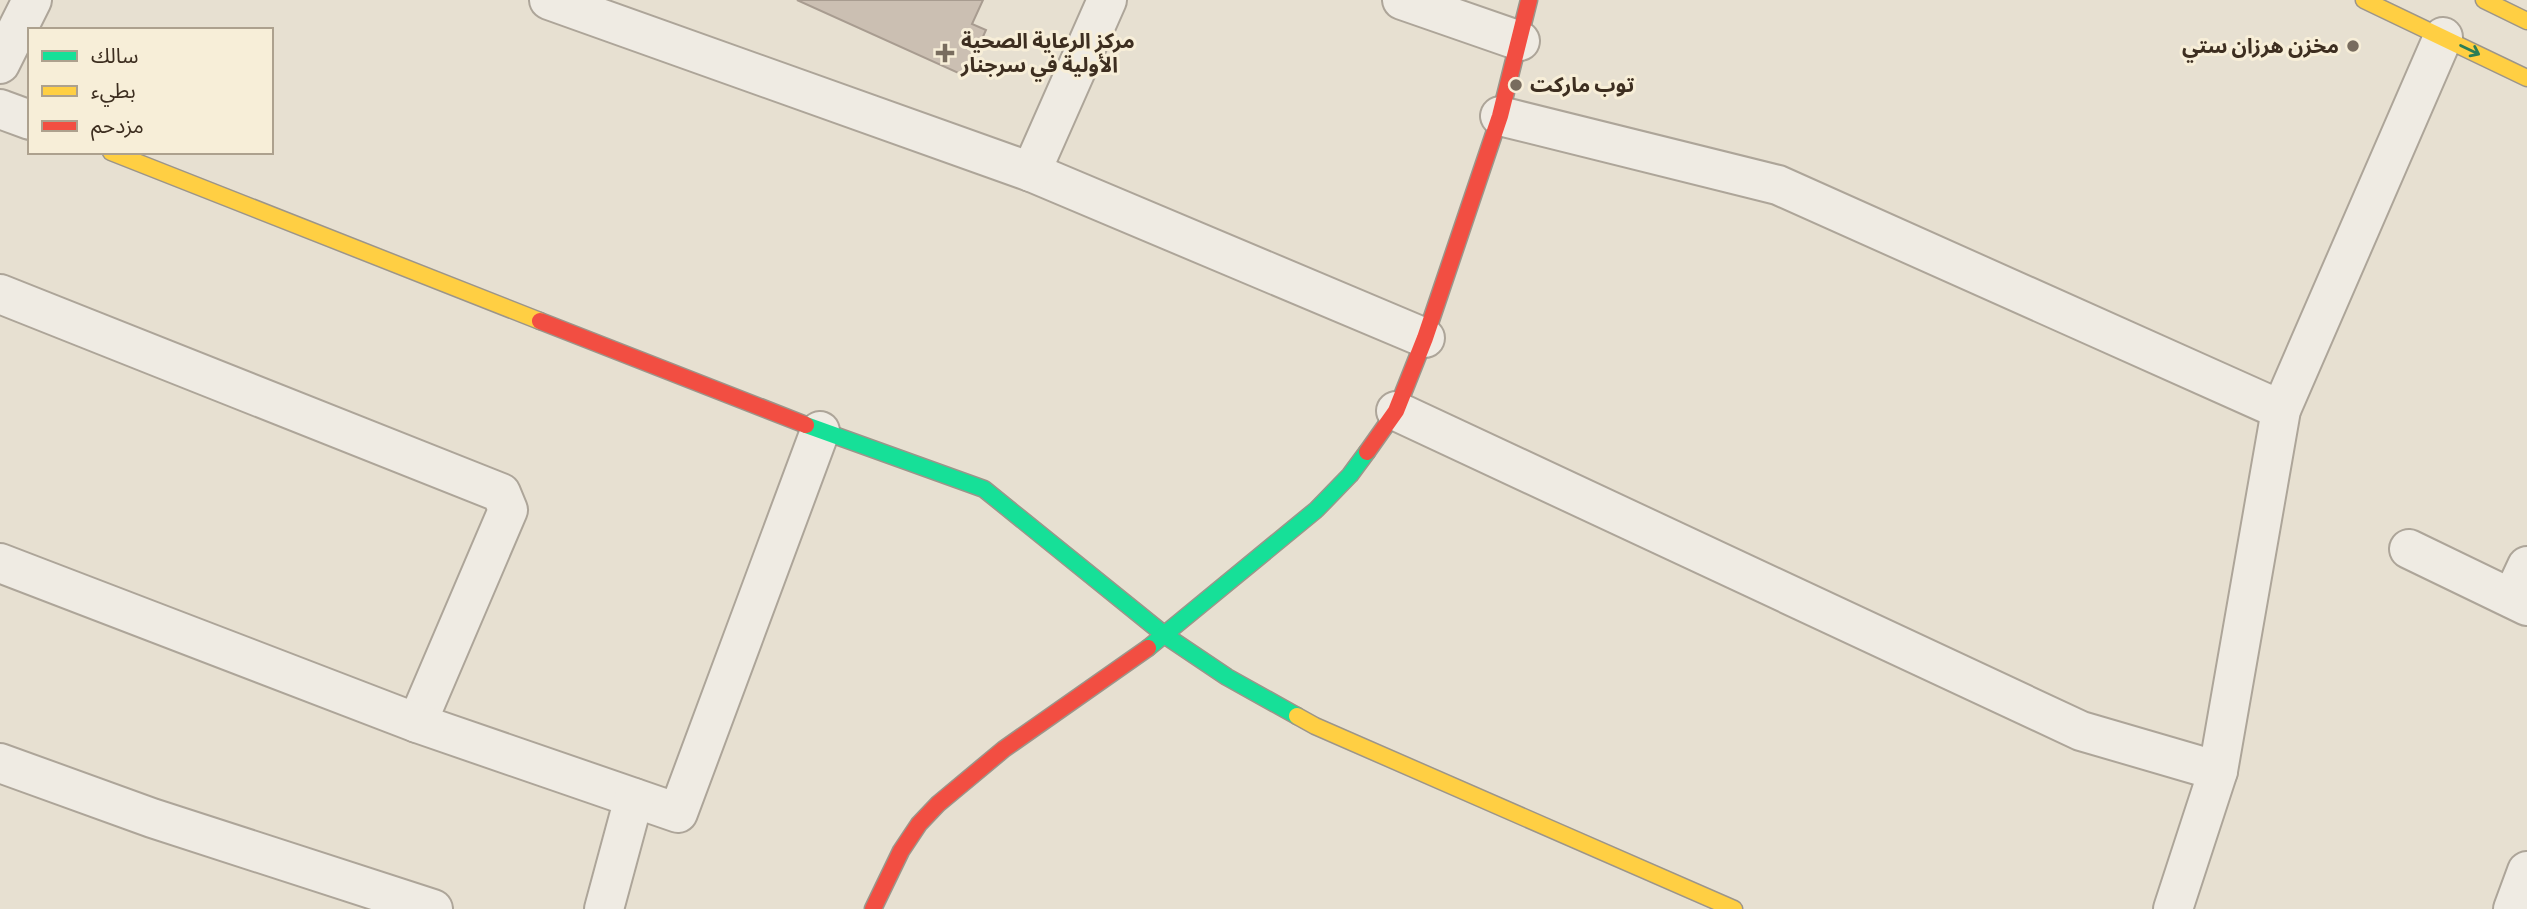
<svg xmlns="http://www.w3.org/2000/svg" width="2527" height="909" viewBox="0 0 2527 909" font-family="Literata,'Noto Sans Arabic',serif">
<style>
.building{fill:#cbbfb2;stroke:#a89c90;stroke-width:2}
.lines{fill:none;stroke-linecap:round;stroke-linejoin:round}
.street-casing{stroke:#ada599;stroke-width:42}
.fast-casing{stroke:#9c958a;stroke-width:19}
.slow-casing{stroke:#9c958a;stroke-width:19}
.jam-casing{stroke:#9c958a;stroke-width:19}
.street{stroke:#efebe3;stroke-width:38}
.fast{stroke:#16e098;stroke-width:16}
.slow{stroke:#ffcf43;stroke-width:16}
.jam{stroke:#f24e42;stroke-width:16}
.oneway{stroke:#2b7e56}
.poi-dot{fill:#786c5e;stroke:#f7eed8;stroke-width:2.5}
.labels{text-anchor:middle;stroke-width:6;stroke-linejoin:round;paint-order:stroke}
.poi-label{font-size:21px;font-weight:bold;fill:#3d2e20;stroke:#f7eed8;text-anchor:start}
</style>
<rect width="100%" height="100%" fill="#e7e0d1"/>
<polygon class="building" points="797,0 983,0 972,24 986,30 965,76"/>
<g class="lines">
<g class="street-casing">
<g id="street">
<polyline points="549,0 1031,172 1425,338"/>
<polyline points="1402,0 1520,41"/>
<polyline points="0,64 32,0"/>
<polyline points="0,109 30,120"/>
<polyline points="1500,116 1778,185 2281,410"/>
<polyline points="1031,172 1107,0"/>
<polyline points="0,294 501,493 508,510 417,723"/>
<polyline points="1396,411 2081,731 2218,771"/>
<polyline points="2409,549 2527,606"/>
<polyline points="0,563 417,723 678,813 820,431"/>
<polyline points="2512,598 2527,566"/>
<polyline points="0,763 152,818 433,909"/>
<polyline points="604,909 634,798"/>
<polyline points="2173,909 2218,771 2281,410 2443,37"/>
<polyline points="2513,909 2527,871"/>
</g>
</g>
<g class="fast-casing">
<g id="fast">
<polyline points="806,425 984,489 1166,636 1227,677 1297,716"/>
<polyline points="1148,648 1316,510 1350,475 1367,452"/>
</g>
</g>
<g class="slow-casing">
<g id="slow">
<polyline points="2364,0 2527,78"/>
<polyline points="2484,0 2527,21"/>
<polyline points="111,152 540,321"/>
<polyline points="1297,716 1315,726 1734,909"/>
</g>
</g>
<g class="jam-casing">
<g id="jam">
<polyline points="540,321 806,425"/>
<polyline points="1367,452 1396,411 1425,338 1500,116 1529,0"/>
<polyline points="873,909 901,851 919,824 938,804 1004,749 1148,648"/>
</g>
</g>
<use href="#street" class="street"/>
<use href="#fast" class="fast"/>
<use href="#slow" class="slow"/>
<use href="#jam" class="jam"/>
</g>
<defs><path id="oneway-shaft" d="M-6 0H5M1.5-3L5.5 0L1.5 3" fill="none" stroke-width="1.6" stroke-linecap="round" stroke-linejoin="round" transform="scale(1.75)"/></defs>
<use class="oneway" href="#oneway-shaft" transform="translate(2470 50) rotate(26)"/>
<g class="poi-dot">
<circle cx="2353" cy="46" r="7"/>
<path d="M941.5 42.5h7v7h7v7h-7v7h-7v-7h-7v-7h7z"/>
<circle cx="1516" cy="85" r="7"/>
</g>
<g class="labels">
<g class="poi-label">
<text x="961" y="48">مركز الرعاية الصحية<tspan x="961" dy="24">الأولية في سرجنار</tspan></text>
<text x="2339" y="53" text-anchor="end">مخزن هرزان ستي</text>
<text x="1530" y="92">توب ماركت</text>
</g>
</g>
<rect x="28" y="28" width="245" height="126" fill="#f7eed8" stroke="#ada18e" stroke-width="2"/>
<rect x="42" y="51" width="35" height="10" fill="#16e098" stroke="#ada18e" stroke-width="2"/>
<text x="91" y="63" font-size="21" fill="#3d2e20">سالك</text>
<rect x="42" y="86" width="35" height="10" fill="#ffcf43" stroke="#ada18e" stroke-width="2"/>
<text x="91" y="98" font-size="21" fill="#3d2e20">بطيء</text>
<rect x="42" y="121" width="35" height="10" fill="#f24e42" stroke="#ada18e" stroke-width="2"/>
<text x="91" y="133" font-size="21" fill="#3d2e20">مزدحم</text>
</svg>
